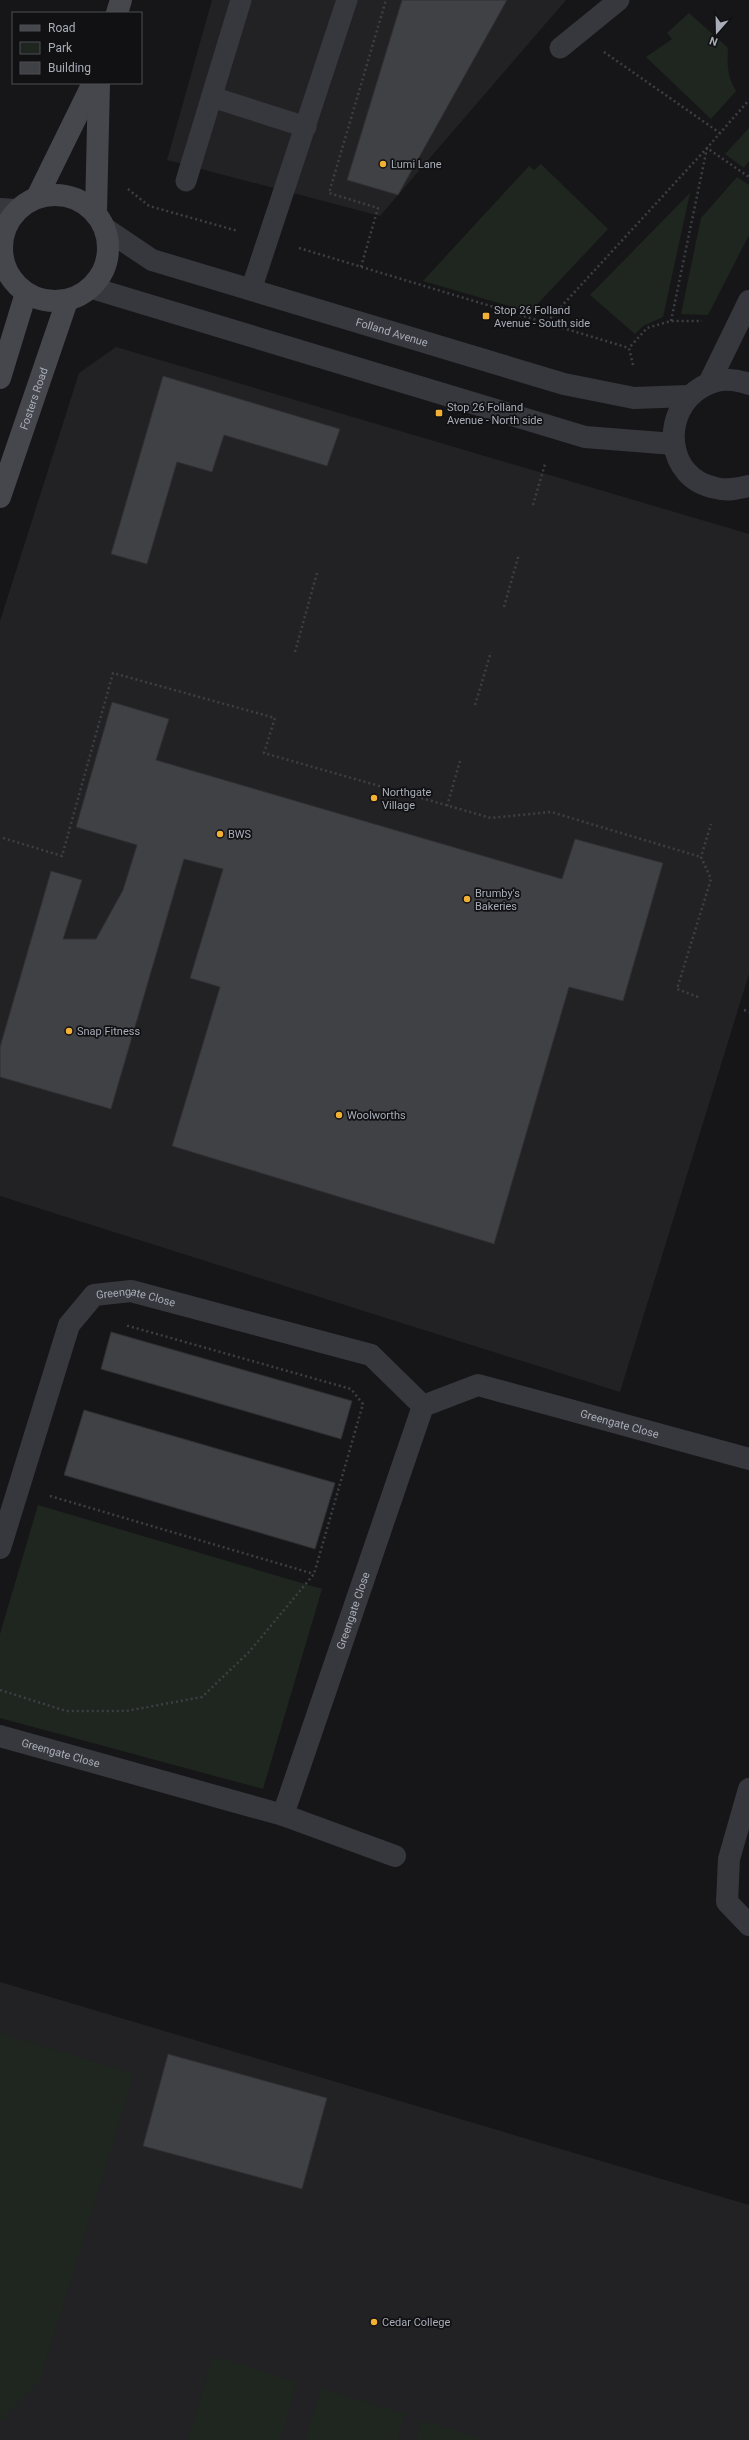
<svg xmlns="http://www.w3.org/2000/svg" width="749" height="2440" viewBox="0 0 749 2440" font-family="Roboto,sans-serif">
<style>
.built{fill:#222225}
.green{fill:#1e261f}
.building{fill:#404145;stroke:#303034}
.lines{fill:none;stroke-linecap:round;stroke-linejoin:round}
.path{stroke:#3d3f44;stroke-width:2.5;stroke-dasharray:2 3;stroke-linecap:butt}
.service{stroke:#37383d;stroke-width:21}
.minor{stroke:#37383d;stroke-width:22}
.tertiary{stroke:#37383d;stroke-width:22}
.secondary{stroke:#45474d;stroke-width:22}
.poi-dot{fill:#f2b134;stroke:#111113;stroke-width:1.5}
.labels{text-anchor:middle;stroke-width:3.5;stroke-linejoin:round;paint-order:stroke}
.poi-label{font-size:11px;fill:#a8adb8;stroke:#111113;text-anchor:start}
.street-label{font-size:11px;fill:#a8adb8;stroke:#111113}
</style>
<rect width="100%" height="100%" fill="#161618"/>
<g class="built">
<polygon points="212,0 566,0 380,216 167,160"/>
<polygon points="116,347 749,534 749,974 620,1392 0,1196 0,621 79,373"/>
<polygon points="0,1982 749,2205 749,2440 0,2440"/>
</g>
<g class="green">
<path d="M689 13 728 48C727 63 727 77 736 91L711 119 646 57 672 39 667 33Z"/>
<polygon points="749,128 749,161 744,168 725,154"/>
<polygon points="541,164 608,229 530,312 423,281 529,166 534,170"/>
<polygon points="737,177 749,185 749,235 708,315 681,314 701,218"/>
<polygon points="690,193 663,317 643,326 635,334 590,295"/>
<polygon points="38,1505 322,1589 263,1789 0,1718 0,1634"/>
<polygon points="0,2033 134,2074 40,2380 0,2422"/>
<polygon points="213,2356 297,2382 280,2440 188,2440"/>
<polygon points="321,2388 405,2414 397,2440 305,2440"/>
<polygon points="422,2420 486,2440 416,2440"/>
</g>
<g class="building">
<polygon points="402,0 507,0 398,195 347,180"/>
<polygon points="163,376 340,429 327,466 224,435 212,472 177,462 147,564 111,554"/>
<polygon points="112,702 169,719 156,760 562,879 575,839 663,863 623,1001 569,987 494,1244 172,1146 220,987 190,978 223,869 184,859 111,1109 0,1077 0,1047 51,871 82,880 63,939 96,939 123,890 137,845 76,827"/>
<polygon points="111,1332 352,1401 341,1439 101,1369"/>
<polygon points="84,1410 335,1483 315,1549 64,1475"/>
<polygon points="168,2054 327,2098 302,2189 143,2146"/>
</g>
<g class="lines">
<g class="path">
<polyline points="604,52 720,133"/>
<polyline points="128,189 149,206 238,231"/>
<polyline points="299,248 629,348"/>
<polyline points="361,267 378,208 329,193 386,0"/>
<polyline points="671,321 707,148 749,177"/>
<polyline points="547,322 707,148 749,100"/>
<polyline points="633,365 629,348 647,328 671,321 702,321"/>
<polyline points="533,505 545,464"/>
<polyline points="504,607 519,554"/>
<polyline points="295,652 317,573"/>
<polyline points="475,705 491,652"/>
<polyline points="447,806 460,761"/>
<polyline points="3,838 62,856 113,673 275,718 264,753 491,818 551,812 701,857"/>
<polyline points="698,997 677,989 711,879 701,857 711,824"/>
<polyline points="744,1010 749,1012"/>
<polyline points="50,1496 314,1574"/>
<polyline points="0,1690 66,1711 126,1711 202,1697 249,1652 314,1574 363,1404 351,1389 125,1325"/>
</g>
<g class="service">
<polyline points="560,48 619,0"/>
<polyline points="212,97 306,127"/>
<polyline points="186,181 241,0"/>
<polyline points="251,290 347,0"/>
</g>
<g class="minor">
<polyline points="709,383 749,301"/>
<path id="s1" d="M0 1548 69 1325 94 1295 131 1291 371 1355 423 1406"/>
<path id="s2" d="M0 1736 283 1815 395 1856"/>
<polyline points="749,1789 729,1859 727,1902 749,1925"/>
<path id="s3" d="M283 1815 423 1406 478 1385 749 1459"/>
</g>
<g class="tertiary">
<polyline points="0,209 17,210"/>
<path id="s4" d="M106 229 152 260 564 384 634 398 689 396"/>
<polyline points="0,258 3,260"/>
<polyline points="92,288 585,437 674,444"/>
<path d="M749 384C733 378 716 378 702 387 660 411 665 479 716 488 727 491 737 489 749 486"/>
</g>
<g class="secondary">
<polyline points="117,13 121,0"/>
<circle cx="55" cy="248" r="53"/>
<polyline points="37,197 93,83"/>
<polyline points="96,212 99,83"/>
<polyline points="0,378 26,293"/>
<path id="s5" d="M0 497 67 301"/>
</g>
</g>
<g class="poi-dot">
<circle cx="383" cy="164" r="4"/>
<rect x="482" y="312" width="8" height="8" rx="2"/>
<rect x="435" y="409" width="8" height="8" rx="2"/>
<circle cx="374" cy="798" r="4"/>
<circle cx="220" cy="834" r="4"/>
<circle cx="467" cy="899" r="4"/>
<circle cx="69" cy="1031" r="4"/>
<circle cx="339" cy="1115" r="4"/>
<circle cx="374" cy="2322" r="4"/>
</g>
<g class="labels">
<g class="poi-label">
<text x="391" y="168">Lumi Lane</text>
<text x="494" y="314">Stop 26 Folland<tspan x="494" dy="13">Avenue - South side</tspan></text>
<text x="447" y="411">Stop 26 Folland<tspan x="447" dy="13">Avenue - North side</tspan></text>
<text x="382" y="796">Northgate<tspan x="382" dy="13">Village</tspan></text>
<text x="228" y="838">BWS</text>
<text x="475" y="897">Brumby's<tspan x="475" dy="13">Bakeries</tspan></text>
<text x="77" y="1035">Snap Fitness</text>
<text x="347" y="1119">Woolworths</text>
<text x="382" y="2326">Cedar College</text>
</g>
<g class="street-label">
<text dy="4" stroke="none"><textPath href="#s4" startOffset="306">Folland Avenue</textPath></text>
<text dy="4" stroke="none"><textPath href="#s5" startOffset="104">Fosters Road</textPath></text>
<text dy="4" stroke="none"><textPath href="#s1" startOffset="315">Greengate Close</textPath></text>
<text dy="4" stroke="none"><textPath href="#s3" startOffset="638">Greengate Close</textPath></text>
<text dy="4" stroke="none"><textPath href="#s3" startOffset="216">Greengate Close</textPath></text>
<text dy="4" stroke="none"><textPath href="#s2" startOffset="63">Greengate Close</textPath></text>
</g>
</g>
<rect x="12" y="12" width="130" height="72" fill="#111113" stroke="#4d4f55"/>
<rect x="20" y="25" width="20" height="6" fill="#45474d" stroke="#4d4f55"/>
<text x="48" y="32" font-size="12" fill="#a8adb8">Road</text>
<rect x="20" y="42" width="20" height="12" fill="#1e261f" stroke="#4d4f55"/>
<text x="48" y="52" font-size="12" fill="#a8adb8">Park</text>
<rect x="20" y="62" width="20" height="12" fill="#404145" stroke="#4d4f55"/>
<text x="48" y="72" font-size="12" fill="#a8adb8">Building</text>
<g transform="translate(717 32) rotate(200)" stroke="#111113" stroke-width="3" paint-order="stroke">
<path d="M0-3L7 15L0 10L-7 15Z" fill="#a8adb8"/>
<text y="-6" font-size="11" font-weight="bold" text-anchor="middle" fill="#a8adb8">N</text>
</g>
</svg>
